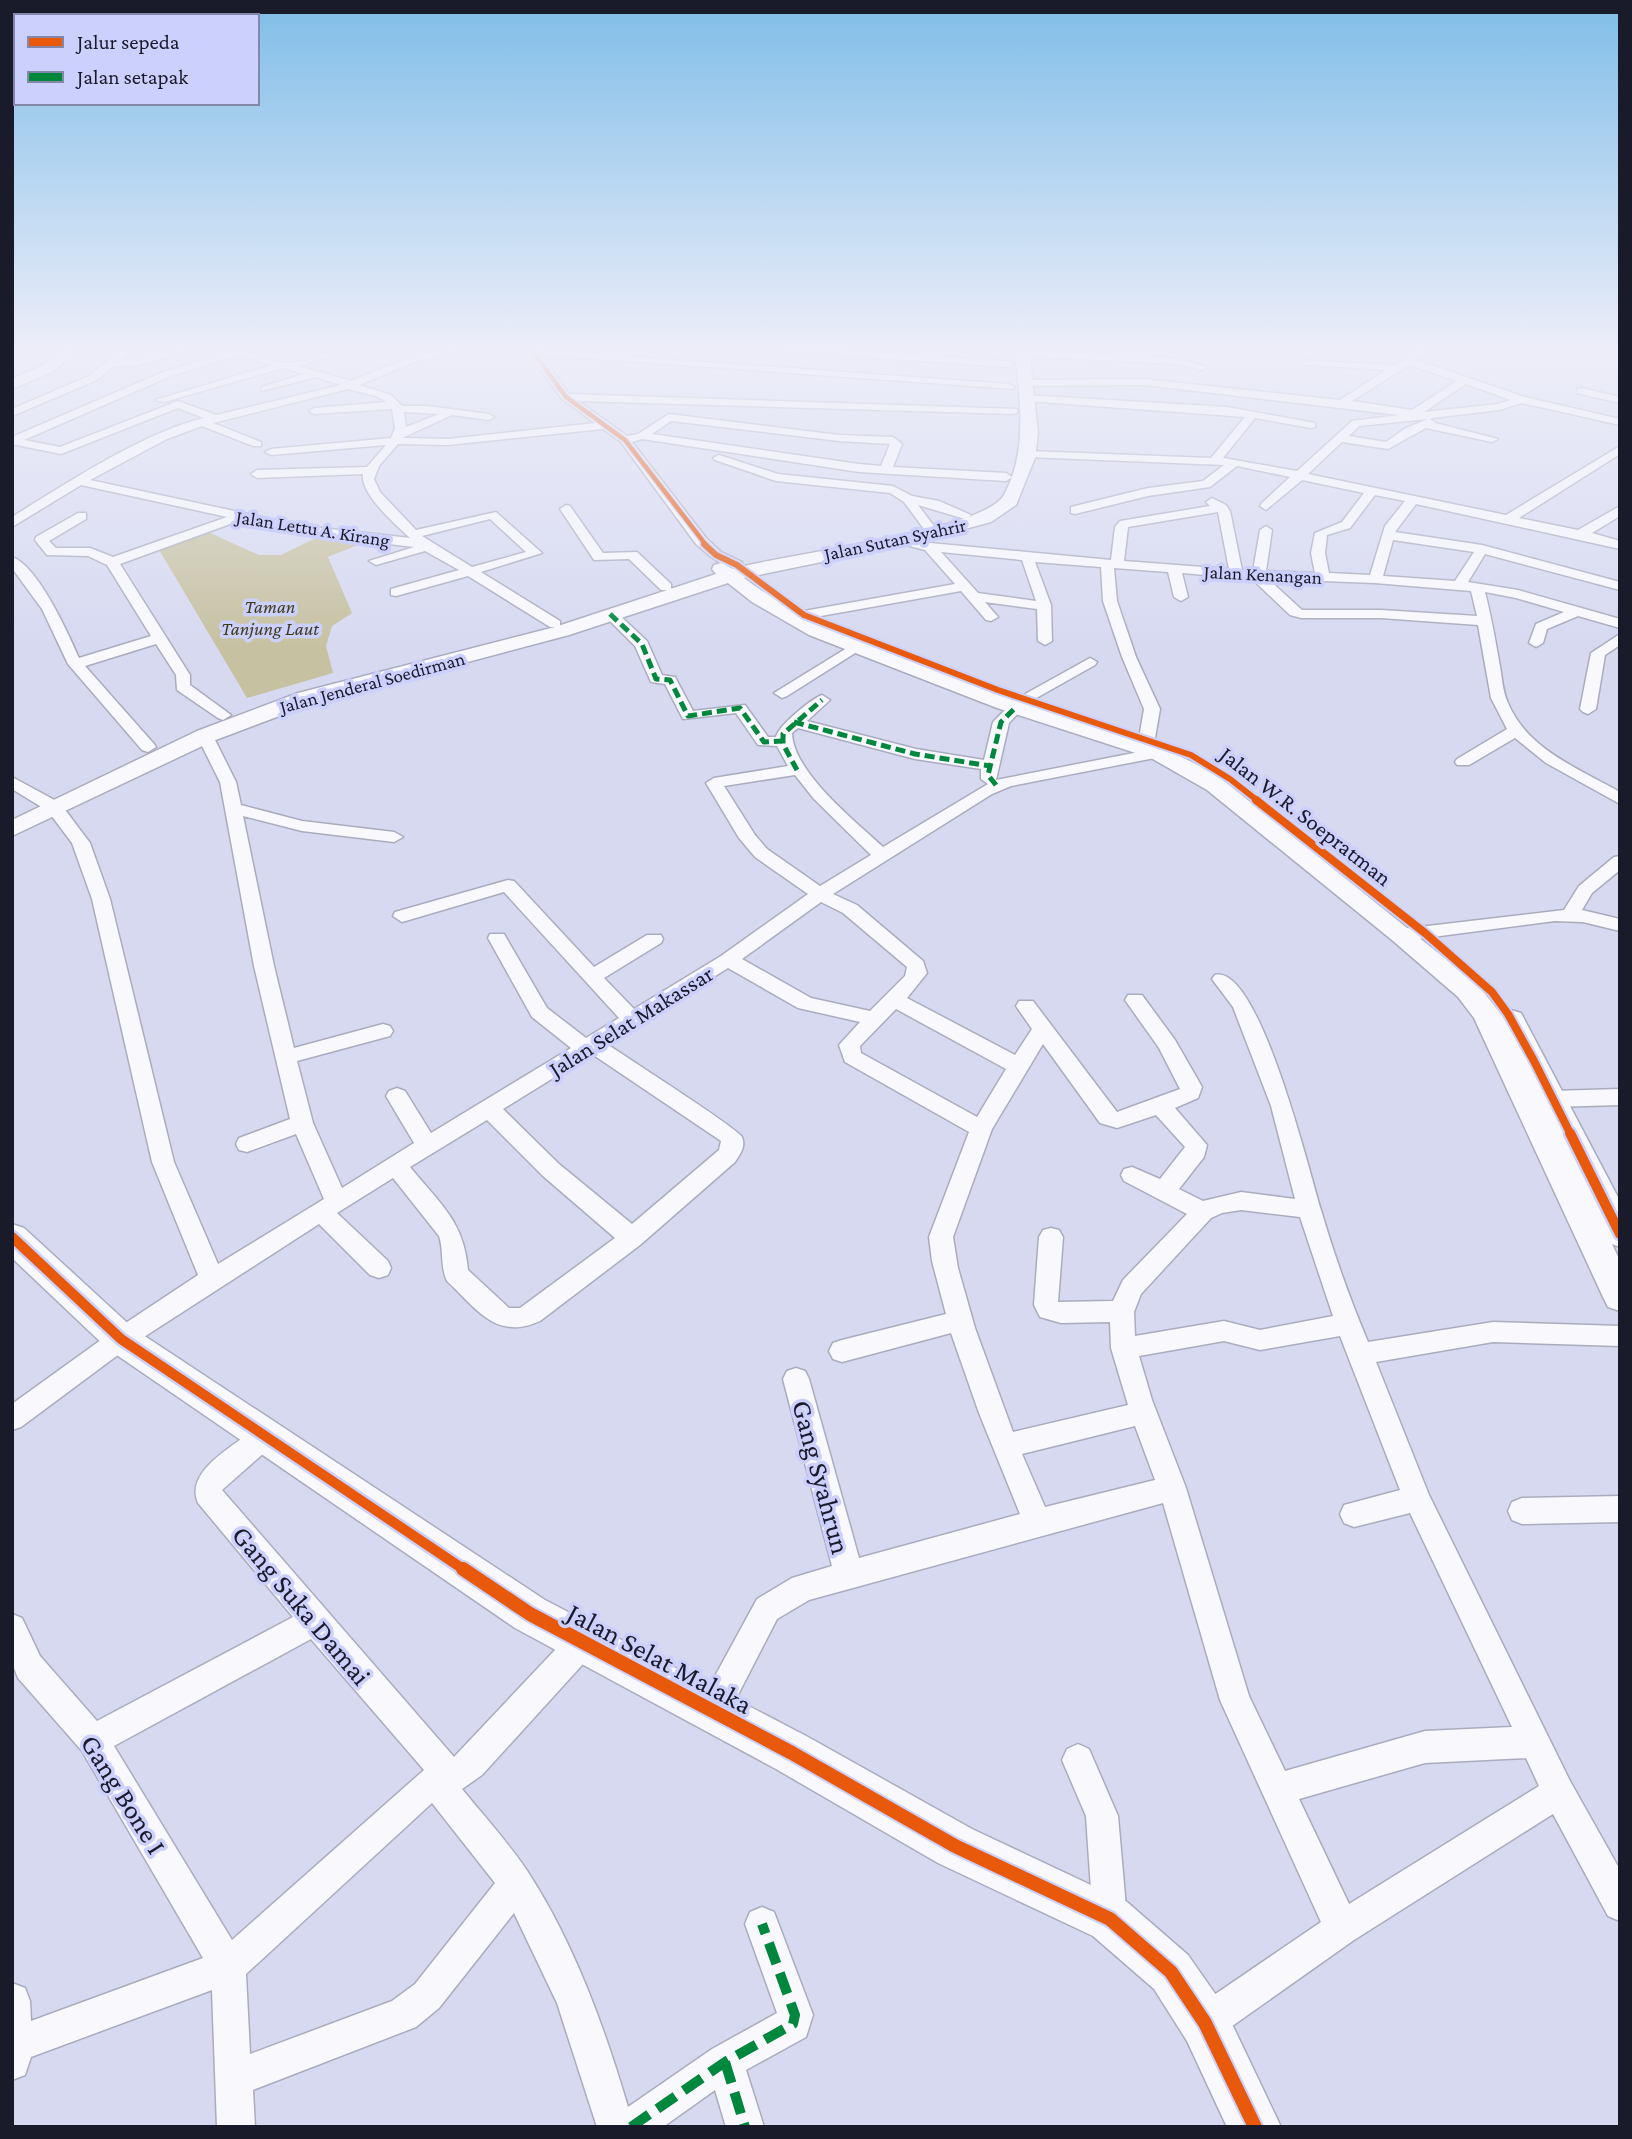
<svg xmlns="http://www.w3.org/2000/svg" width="1632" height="2139" viewBox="0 0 1632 2139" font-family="'Crimson Pro',serif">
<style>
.green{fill:#c6c1a1}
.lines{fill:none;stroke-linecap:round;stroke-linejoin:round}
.street-casing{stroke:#aaacbe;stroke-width:3}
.secondary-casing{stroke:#aaacbe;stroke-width:3}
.street{fill:#f9f9fd;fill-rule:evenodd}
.secondary{fill:#f9f9fd;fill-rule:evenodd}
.quiet-far1{stroke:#00873e;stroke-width:5;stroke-dasharray:10 5;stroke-linecap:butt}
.quiet{stroke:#00873e;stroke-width:10;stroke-dasharray:22 10;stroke-linecap:butt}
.cycleway-far4-casing{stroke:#ccd0fc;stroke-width:7}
.cycleway-far3-casing{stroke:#ccd0fc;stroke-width:10}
.cycleway-far2-casing{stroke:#ccd0fc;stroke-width:12}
.cycleway-far1-casing{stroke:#ccd0fc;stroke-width:15}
.cycleway-casing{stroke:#ccd0fc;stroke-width:18}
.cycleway-far4{stroke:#e8590c;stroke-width:4.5}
.cycleway-far3{stroke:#e8590c;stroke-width:6}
.cycleway-far2{stroke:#e8590c;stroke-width:8}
.cycleway-far1{stroke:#e8590c;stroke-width:10}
.cycleway{stroke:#e8590c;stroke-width:14}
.labels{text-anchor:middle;stroke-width:7;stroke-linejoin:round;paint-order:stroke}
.far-street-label{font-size:19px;fill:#191a2a;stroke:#ccd0fc}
.far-park-label{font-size:19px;font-style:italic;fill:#3f3a16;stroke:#ccd0fc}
.street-label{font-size:23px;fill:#191a2a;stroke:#ccd0fc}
.near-street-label{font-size:28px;fill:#191a2a;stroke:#ccd0fc}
</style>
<rect width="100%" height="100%" fill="#d7d9f1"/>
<polygon class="green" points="208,532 259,555 281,555 322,535 365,542 328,557 352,613 332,626 326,646 333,673 247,698 158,548"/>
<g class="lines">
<g class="street-casing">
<g id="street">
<polygon points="12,349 19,349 12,353"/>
<path d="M123 349H134L122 360C146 360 169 347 194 349L136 366H114L97 380 12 416V409L89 376Z"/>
<path d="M223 349C246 348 268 364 289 363 311 362 332 349 355 349L299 366 351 381 408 358 453 349H471L415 362 359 385 391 395 402 406H427L489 414 494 417 489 420 452 415 402 438 448 439 595 423 562 399 526 349 1009 384 1014 387 1013 389 541 355 569 394 1017 409V413L1013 414 578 401 627 436 638 434 669 414 839 435 893 437 902 444 893 467 1006 473 1012 477 1006 481 859 472 642 439 632 442 706 538 721 552 742 562V568C725 570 708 555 696 544L621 442 603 429 448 445 398 444 379 466 374 479 380 492 416 530 496 512 542 553 481 572 560 621V627H550L468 576 396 596 391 595V589L459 570 425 551 376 565 369 561 414 547 304 534 241 520 120 564 190 675V685L231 715 223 720 218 718 177 690 176 675 156 644 85 666 154 744 156 747 148 752 142 750 68 664 42 609 12 568V557C38 566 68 633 79 658L151 636 107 565 88 556 47 555 35 540 36 537 78 513H86V519L49 541 56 548H90L113 557 227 517 81 485 12 527V517C67 483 142 433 204 418L178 408 61 454 12 444V437L163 372 229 352ZM239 355 272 365 155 400 164 402 283 368 304 374 262 387V391L315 377 341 385 216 415 178 401 60 447 24 440 171 376ZM348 389 376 396 387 402 314 408 309 411 314 414 392 409 395 428 391 438 271 449 265 452 271 455 386 445 367 467 257 470 251 474 257 478 363 474C360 494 396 525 410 538L304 526 90 480 167 439 202 426 253 446H261V442L213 423ZM404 412 439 414 406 427ZM671 421 839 441 890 444 881 466 859 464 652 434ZM490 519 526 552 472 567 422 536Z"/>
<polygon points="782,349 826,349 1008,361 1013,364 1008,367 787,352"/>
<path d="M1413 349H1423L1424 354 1416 360 1525 397 1620 419V425L1522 403 1499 410 1432 418 1430 419 1435 423 1498 439 1492 442 1426 428 1388 449 1342 442 1308 474 1506 515 1620 446V454L1519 518 1578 530 1620 506V516L1592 533 1620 541V549L1416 504 1395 532 1482 545 1620 582V590L1485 554 1468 582 1518 590 1620 619V628L1578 616 1547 629 1543 643 1536 647 1529 643 1536 624 1564 612 1516 598 1485 592C1491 616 1495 637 1499 661 1502 675 1502 690 1508 703 1527 749 1579 769 1620 792V804L1546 763 1515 738 1469 765H1457L1455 762 1457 759 1507 729 1491 698 1478 625 1381 618H1301L1290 615 1252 579 1182 573 1188 597 1181 601 1174 597 1168 572 1114 568 1117 601 1136 657 1160 709 1155 738 1147 743 1139 738 1144 709 1122 657 1103 601 1101 567 1035 562 1051 605 1052 641 1045 645 1038 641 1037 609 985 602 998 617 991 621 986 620 961 591 804 619 797 615 804 611 955 584 925 550 898 543V537L930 543 1111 560 1115 527 1120 521 1210 506 1206 502 1212 498 1226 505 1230 511 1242 570 1253 571 1260 530 1266 526 1272 530 1266 571 1315 573 1311 553 1315 533 1342 522 1364 493 1302 480 1266 510 1260 506 1262 503 1290 477 1237 466 1210 487 1148 496 1075 514 1071 513V507L1148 488 1203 481 1224 465 1028 457 1022 454 1028 451 1211 458 1245 417 1026 401 1021 398 1026 395 1227 407 1315 423V427L1311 428 1255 418 1223 458 1297 471 1352 421 1399 415 1144 385 1024 386 1019 383 1024 380 1144 379 1340 400 1386 370 1306 365 1302 364V360L1395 365 1414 353ZM1409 365 1457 381 1412 410 1352 401ZM1466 384 1511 400 1498 404 1424 412ZM1428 419 1406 428 1386 442 1349 436 1359 426ZM1375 495 1405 501 1385 526 1370 575 1329 573 1325 553 1327 535 1350 528ZM1218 512 1229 569 1124 561 1128 527ZM1393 540 1474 552 1455 581 1383 576ZM941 552 1022 560 1036 601 978 593ZM1268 579 1375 583 1471 591 1477 616 1381 610H1302Z"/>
<polygon points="1022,351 1175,358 1207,367 1202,370 1175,364 1018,356 1017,354"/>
<polygon points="1581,388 1620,397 1620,403 1577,393 1577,389"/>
<polygon points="719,455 778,474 893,486 912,496 939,501 971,515 965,519 918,505 934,526 928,530 924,529 904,502 890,493 776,481 715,460 713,458"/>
<polygon points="566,505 570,506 603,553 637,552 671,584 671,590 661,590 629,559 594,560 560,509"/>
<path d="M610 610 615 611 647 641 662 675 675 677 693 711 745 705 768 737H776C778 726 811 699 822 695L830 700 807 721 916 749 984 760 993 722 1011 704H1021L1024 707 1009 723 996 780 1159 748 1165 750 1167 753 1165 756 1011 786 992 794 833 894 857 905 923 961 927 973 907 998 1015 1055 1032 1029 1016 1006 1019 1001H1033L1117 1112 1180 1089 1159 1048 1125 1000 1128 995H1142L1175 1040 1202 1087 1198 1098 1175 1108 1207 1145 1204 1157 1179 1189 1203 1201 1241 1192 1295 1199 1271 1106 1233 1007 1212 979 1215 975C1259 963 1310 1175 1321 1210 1334 1255 1350 1299 1368 1342L1493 1322 1620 1326V1346L1493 1342 1376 1362 1429 1495 1570 1781 1620 1870V1921L1608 1916 1553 1814 1354 1940 1218 2036 1205 2041 1192 2036 1187 2023 1192 2010 1321 1922 1220 1700 1163 1503 809 1600 777 1619 724 1722 713 1726 702 1722 698 1711 702 1700 757 1599 792 1578 832 1566 783 1379 787 1371 796 1368 805 1371 809 1379 859 1558 1020 1514 979 1413 951 1333 842 1362 833 1359 829 1351 833 1343 842 1340 946 1314 932 1261 929 1237 969 1132 845 1062 839 1045 860 1022 798 1008 728 968 607 1044C624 1056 739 1129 742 1137 746 1147 740 1154 735 1162L640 1245 540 1321C496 1341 477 1309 447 1281 440 1267 444 1250 439 1236L393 1178 337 1213 388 1261 391 1268 388 1275 379 1278 370 1275 319 1224 130 1346 21 1427 12 1430V1404L112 1332 198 1275 152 1162 92 899 72 843 48 811 12 789V777L60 803 90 843 110 899 174 1162 218 1264 324 1199 296 1134 247 1152 239 1150 236 1144 239 1138 290 1119 254 966 220 782 197 736 199 733H211L213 736 236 782 241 805 302 821 394 832 403 837 394 842 302 831 243 816 274 966 294 1048 383 1024 390 1026 393 1031 390 1036 297 1061 313 1123 342 1188 414 1143 386 1096 389 1091 397 1088 405 1091 431 1133 571 1048 532 1017 488 938 490 934H504L547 1008 586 1038 619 1018 504 892 402 922 393 916 395 912 508 880 514 881 594 967 647 935H661L663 939 661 943 604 978 634 1009 721 956 808 894 755 857 739 838 706 783 714 778 788 766 777 746 758 745 736 713 683 719 665 684 651 682 635 646 603 614ZM798 728 915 759 981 769V779L988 784 883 847C855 821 793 772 792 733ZM795 775 814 799 871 855 820 886 767 849 755 835 724 786ZM821 902 843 913 907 967 905 976 870 1011 811 998 742 959ZM896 1009 1006 1069 977 1117 861 1053 860 1046ZM1043 1044 1100 1123 1117 1128 1156 1115 1185 1147 1160 1179 1132 1167 1124 1169 1121 1175 1124 1181 1187 1214 1123 1280 1113 1301 1058 1302 1063 1237 1059 1230 1051 1228 1043 1230 1039 1237 1034 1305 1040 1317 1061 1323 1110 1322 1111 1348 1128 1405 1013 1432 975 1328 958 1268 953 1237 992 1129ZM592 1054 721 1141 719 1150 632 1224 559 1164 503 1109ZM487 1120 543 1176 615 1238 520 1308H509L468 1270C464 1221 440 1204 410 1167ZM1241 1210 1300 1217 1333 1316 1260 1330 1224 1321 1135 1336 1134 1312 1141 1294 1211 1218 1222 1213ZM1340 1336 1400 1490 1344 1505 1340 1514 1344 1523 1354 1527 1410 1513 1512 1727 1425 1731 1285 1771 1249 1696 1186 1488 1152 1400 1139 1356 1224 1341 1260 1350ZM1135 1426 1155 1480 1045 1507 1022 1454ZM1526 1758 1539 1786 1349 1904 1299 1799 1425 1763Z"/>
<polygon points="1620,634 1620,645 1605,655 1596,709 1588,714 1583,712 1580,709 1591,653"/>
<polygon points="855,643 862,647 860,650 787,696 782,698 774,693"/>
<polygon points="1090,658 1097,662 1095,665 1031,701 1021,701 1018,698"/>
<polygon points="1620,856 1620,870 1592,893 1582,910 1620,919 1620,931 1583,922 1555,921 1402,941 1393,935 1402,929 1564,910 1579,886 1614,857"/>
<polygon points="1620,1089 1620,1105 1552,1107 1544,1104 1541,1099 1544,1094 1552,1091"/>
<path d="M264 1425 273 1429 277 1437 273 1445 222 1490 454 1757 571 1633 582 1628 593 1633 597 1643 593 1653 482 1775 462 1789C484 1816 508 1842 528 1872 574 1943 604 2026 628 2107L712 2049 777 2013 745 1924 750 1912 762 1907 774 1912 813 2015 806 2037 746 2070 764 2127H726L715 2090 663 2127H597L557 2003 514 1913 439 2008 416 2027 253 2090 255 2127H217L212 1990 31 2057 25 2075 12 2080V1983L25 1988 30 2001 31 2021 203 1958 82 1751 18 1678 12 1663V1614L22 1618 40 1656 97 1721 293 1617 198 1503C184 1471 234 1446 255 1429ZM311 1639 424 1770 232 1940 114 1746ZM432 1803 495 1883 415 1984 392 2001 250 2054 246 1974Z"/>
<polygon points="1620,1496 1620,1522 1522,1524 1512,1520 1508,1511 1512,1502 1522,1498"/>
<polygon points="1078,1744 1089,1749 1118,1816 1127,1919 1122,1931 1110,1936 1098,1931 1093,1919 1086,1816 1062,1760 1067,1749"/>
</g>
</g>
<g class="secondary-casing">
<g id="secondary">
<polygon points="65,349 80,349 52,372 12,389 12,379 42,366"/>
<path d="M1015 349H1029L1038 433 1035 458 1016 505 991 522 909 544 744 578C798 618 854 638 916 662 962 679 1009 697 1056 712 1117 732 1169 745 1223 780L1478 985 1501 1014 1511 1010 1521 1013 1620 1201V1247L1612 1244 1620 1261V1311L1608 1307 1603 1297 1474 1018 1458 997 1392 940 1207 790 1151 758 997 708 809 635 752 602 728 583 569 635 314 703 213 741 12 836V820L197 731 298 693 555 627 716 574 712 569 714 565 721 563 733 569C781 554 983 532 1004 495 1029 449 1019 399 1015 349Z"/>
<polygon points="12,1224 24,1228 134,1329 545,1600 808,1737 972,1829 1127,1902 1188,1955 1223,2005 1281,2127 1227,2127 1187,2041 1154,1989 1093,1936 938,1863 776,1769 515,1628 108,1349 12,1258"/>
</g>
</g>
<use href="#street" class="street"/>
<use href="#secondary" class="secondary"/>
<g class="quiet-far1">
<polyline points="610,614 642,644 656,679 670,680 688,716 740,708 764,742 782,741"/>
<polyline points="794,722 915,754 990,766"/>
<polyline points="797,770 783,744 783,734 822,700"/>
<polyline points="996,785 988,775 1001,722 1016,707"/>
</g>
<g class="quiet">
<polyline points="725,2062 745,2127"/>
<polyline points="631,2127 725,2062 793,2024 795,2015 762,1924"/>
</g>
<g class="cycleway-far4-casing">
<polyline id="cycleway-far4" points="531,349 566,397 625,440 706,545"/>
</g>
<g class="cycleway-far3-casing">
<polyline id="cycleway-far3" points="704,544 716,555 737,565 804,615 998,690 1191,755 1230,779 1258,801"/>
</g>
<g class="cycleway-far2-casing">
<polyline id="cycleway-far2" points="1256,800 1425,933 1492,992 1508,1014 1534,1061 1571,1135"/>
</g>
<g class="cycleway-far1-casing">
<g id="cycleway-far1">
<polyline points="1570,1133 1620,1234"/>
<polyline points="12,1237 121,1339 466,1571"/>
</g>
</g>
<g class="cycleway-casing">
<polyline id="cycleway" points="463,1569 530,1614 792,1753 955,1846 1110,1919 1171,1972 1205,2023 1255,2127"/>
</g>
<use href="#cycleway-far4" class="cycleway-far4"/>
<use href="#cycleway-far3" class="cycleway-far3"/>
<use href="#cycleway-far2" class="cycleway-far2"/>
<use href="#cycleway-far1" class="cycleway-far1"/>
<use href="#cycleway" class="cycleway"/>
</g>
<linearGradient id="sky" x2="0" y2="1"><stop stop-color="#7fbde8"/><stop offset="0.54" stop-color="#edeef9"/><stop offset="1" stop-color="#edeef9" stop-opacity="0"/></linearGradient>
<rect width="1632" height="648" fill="url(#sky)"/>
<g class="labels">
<g class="far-street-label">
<text transform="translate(313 528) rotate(9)" y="7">Jalan Lettu A. Kirang</text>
<text transform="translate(895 539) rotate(-12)" y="7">Jalan Sutan Syahrir</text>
<text transform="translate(1263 574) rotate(3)" y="7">Jalan Kenangan</text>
<text transform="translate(372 682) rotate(-15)" y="7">Jalan Jenderal Soedirman</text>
</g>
<g class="far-park-label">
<text x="270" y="613">Taman<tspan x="270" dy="22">Tanjung Laut</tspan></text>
</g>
<g class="street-label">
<text transform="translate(1306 816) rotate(38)" y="8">Jalan W.R. Soepratman</text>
<text transform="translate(631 1021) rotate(-32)" y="8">Jalan Selat Makassar</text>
</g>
<g class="near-street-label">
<text transform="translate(822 1477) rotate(75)" y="10">Gang Syahrun</text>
<text transform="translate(302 1605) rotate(50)" y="10">Gang Suka Damai</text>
<text transform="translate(660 1658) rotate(28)" y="10">Jalan Selat Malaka</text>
<text transform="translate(124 1794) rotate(58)" y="10">Gang Bone I</text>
</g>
</g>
<rect width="1632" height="2139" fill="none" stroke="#191a2a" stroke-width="28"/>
<rect x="14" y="14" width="245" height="91" fill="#ccd0fc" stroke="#8487a8" stroke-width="2"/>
<rect x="28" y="37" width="35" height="10" fill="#e8590c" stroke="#8487a8" stroke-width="2"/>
<text x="77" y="49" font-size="21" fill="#191a2a">Jalur sepeda</text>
<rect x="28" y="72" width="35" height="10" fill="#00873e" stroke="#8487a8" stroke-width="2"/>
<text x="77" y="84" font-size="21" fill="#191a2a">Jalan setapak</text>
</svg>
